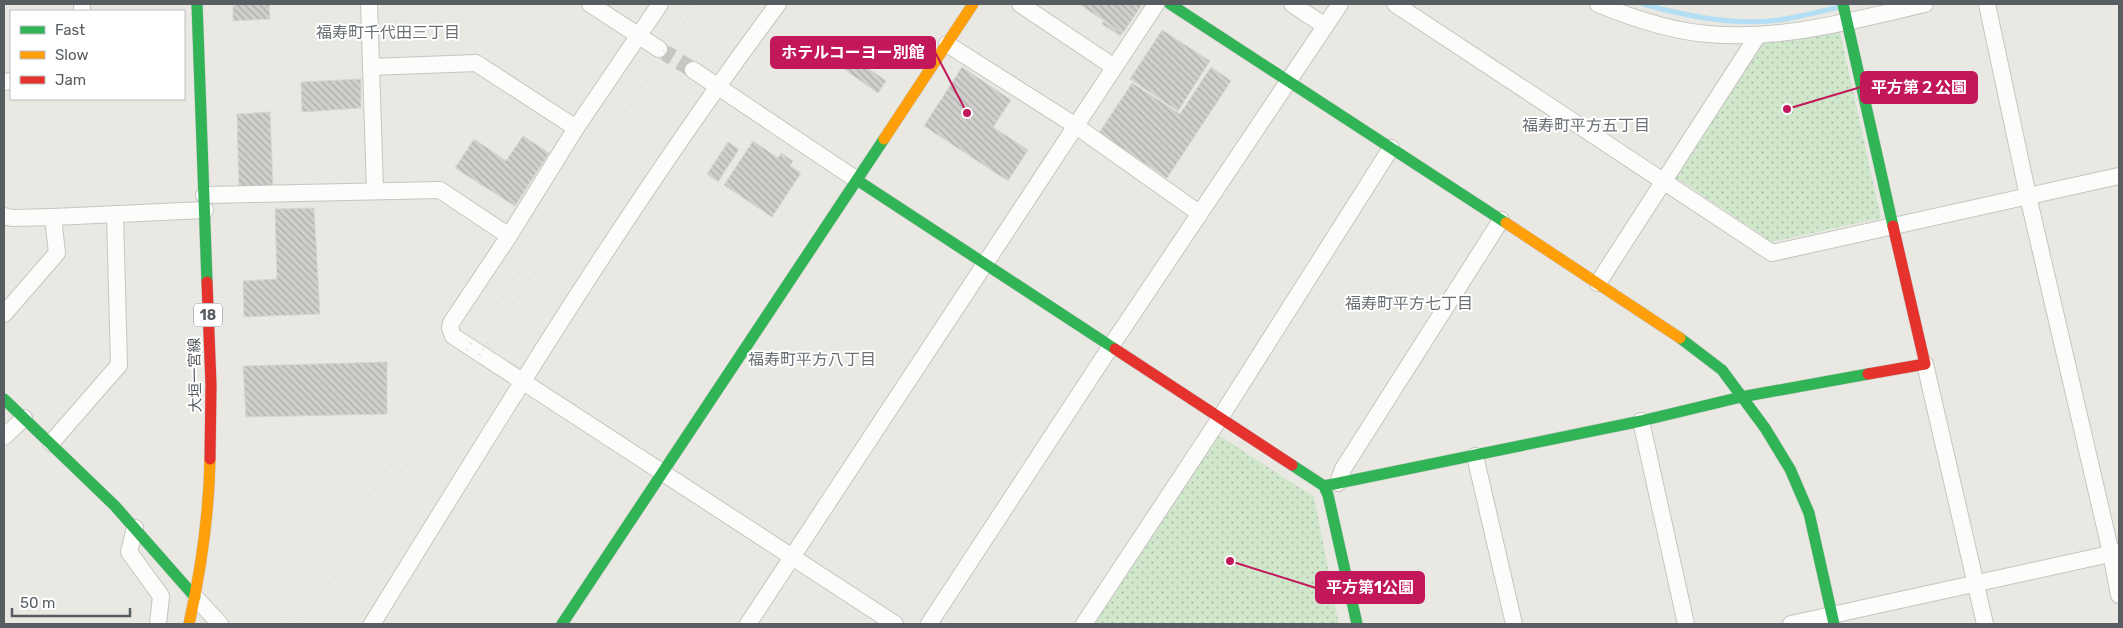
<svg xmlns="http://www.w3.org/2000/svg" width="2123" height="628" viewBox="0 0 2123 628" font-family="Rubik,'Noto Sans JP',sans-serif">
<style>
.park{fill:url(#park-dots)}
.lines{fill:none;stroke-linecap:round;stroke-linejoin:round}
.stream{stroke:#b3def6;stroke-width:5}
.building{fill:url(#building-back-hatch);stroke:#d8d6d1}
.street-tunnel{stroke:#c5c5c2;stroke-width:16;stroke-dasharray:16 8;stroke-linecap:butt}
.street-casing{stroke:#c5c5c3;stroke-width:18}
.fast-casing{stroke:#c6c7c6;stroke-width:12}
.slow-casing{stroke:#c6c7c6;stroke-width:12}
.jam-casing{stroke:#c6c7c6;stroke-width:12}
.street{stroke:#fcfcfb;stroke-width:16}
.fast{stroke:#30b455;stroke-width:11}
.slow{stroke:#ff9f0a;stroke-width:11}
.jam{stroke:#e5322d;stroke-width:11}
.rail{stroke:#e1e1e0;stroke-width:4;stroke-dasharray:1 6;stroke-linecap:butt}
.labels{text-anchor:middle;stroke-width:4;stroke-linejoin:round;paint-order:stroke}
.shield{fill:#fff;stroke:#8a8e90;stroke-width:1}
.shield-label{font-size:14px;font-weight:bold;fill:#585d61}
.street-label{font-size:15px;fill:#585d61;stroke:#fff}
.neighbourhood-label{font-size:16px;fill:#696f73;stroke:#fff}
.leader{fill:none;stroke:#c2185b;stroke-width:2}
.callout-dot{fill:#c2185b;stroke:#fff;stroke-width:2}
.callout{fill:#c2185b;stroke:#c2185b;stroke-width:2}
.callout-label{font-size:16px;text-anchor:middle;font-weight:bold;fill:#fff}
</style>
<defs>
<pattern id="park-dots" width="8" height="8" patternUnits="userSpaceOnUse" patternTransform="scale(1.25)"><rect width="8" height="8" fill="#d0e7cc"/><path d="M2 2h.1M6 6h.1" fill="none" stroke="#acbea9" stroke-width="1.8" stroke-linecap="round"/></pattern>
<pattern id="building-back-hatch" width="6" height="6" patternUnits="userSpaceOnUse" patternTransform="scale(1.25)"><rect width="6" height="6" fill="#d0cfcc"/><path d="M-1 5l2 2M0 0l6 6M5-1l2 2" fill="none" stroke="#acaba9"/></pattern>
</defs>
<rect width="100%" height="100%" fill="#e9e8e2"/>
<g class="park">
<polygon points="1840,32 1881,218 1772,242 1675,177 1761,42 1794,40"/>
<polygon points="1217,434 1314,497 1339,624 1092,624"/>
</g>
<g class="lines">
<path class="stream" d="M1643 4C1685 16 1735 26 1779 20 1799 17 1819 12 1839 7"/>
</g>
<g class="building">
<polygon points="233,4 269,4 270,19 233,21"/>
<polygon points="1079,4 1138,4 1141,6 1123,33"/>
<polygon points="1104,21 1122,33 1120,36 1102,24"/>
<polygon points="1162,30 1210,61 1178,111 1130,79"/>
<polygon points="840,48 886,81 878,93 831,60"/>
<polygon points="962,67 1011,100 993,127 1028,150 1008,181 924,126"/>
<polygon points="1211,67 1231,81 1167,178 1099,133 1132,83 1180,114"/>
<polygon points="361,79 361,108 302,112 301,82"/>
<polygon points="270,112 273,187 239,189 237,114"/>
<polygon points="523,136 549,153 515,206 455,168 474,139 506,161"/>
<polygon points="753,141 778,158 781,153 793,161 790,166 801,173 772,217 724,185"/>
<polygon points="728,142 739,149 718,182 707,174"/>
<polygon points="314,208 320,314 244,317 243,281 277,279 275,209"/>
<polygon points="387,362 387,414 246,417 243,366"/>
</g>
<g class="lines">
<polyline class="street-tunnel" points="659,49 693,70"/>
<g class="street-casing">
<g id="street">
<polyline points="82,4 82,11"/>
<polyline points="369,4 375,190"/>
<polyline points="590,4 659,49"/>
<polyline points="660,4 576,128 509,236 451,323 450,328 453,336 895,624"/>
<polyline points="1020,4 1114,67"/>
<polyline points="1292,4 1325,26"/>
<polyline points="1395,4 1772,253 2119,176"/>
<path d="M1598 4C1632 18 1671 31 1708 34 1781 41 1854 20 1925 4"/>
<polyline points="1987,4 2028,196 2111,553 2119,595"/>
<polyline points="947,44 1076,126 1199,213"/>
<polyline points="371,67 476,63 576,128"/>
<polyline points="693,70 857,180"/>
<polyline points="4,82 11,81"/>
<polyline points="204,195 440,190 509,236"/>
<polyline points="4,216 12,218 53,217 205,210"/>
<polyline points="1598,283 1758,35"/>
<polyline points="4,314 57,253 53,217"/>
<polyline points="1925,364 1985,624"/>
<polyline points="1641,421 1686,624"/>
<polyline points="4,437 24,418"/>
<polyline points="51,443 119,365 115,214"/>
<polyline points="1475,456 1514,624"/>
<polyline points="1338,483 1343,469 1501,220"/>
<polyline points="135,528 129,552 161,596 158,624"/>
<polyline points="195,597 220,624"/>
<path d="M372 624C502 414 630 202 778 4"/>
<polyline points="748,624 1156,4"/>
<polyline points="929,624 1111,346 1340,4"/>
<polyline points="1084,624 1220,418 1391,148"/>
<polyline points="1791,624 2119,552"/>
</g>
</g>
<g class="fast-casing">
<g id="fast">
<polyline points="197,4 207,282"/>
<polyline points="1170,4 1506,223"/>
<polyline points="1843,4 1893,226"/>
<polyline points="857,180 1115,349"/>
<polyline points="1680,338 1722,370 1765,428 1790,469 1809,513 1834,624"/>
<polyline points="4,399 115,506 195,597"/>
<polyline points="1292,465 1324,486 1328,495 1357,624"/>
<polyline points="1324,486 1641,421 1741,397 1868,374"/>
<polyline points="562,624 884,139"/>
</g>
</g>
<g class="slow-casing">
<g id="slow">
<polyline points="884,139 973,4"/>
<polyline points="1506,223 1680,338"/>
<path d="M189 624C201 570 209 514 210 459"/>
</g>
</g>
<g class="jam-casing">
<g id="jam">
<polyline points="207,282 211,385 210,459"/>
<polyline points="1115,349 1292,465"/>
<polyline points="1868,374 1925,364 1893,226"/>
</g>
</g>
<use href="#street" class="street"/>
<use href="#fast" class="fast"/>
<use href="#slow" class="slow"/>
<use href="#jam" class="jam"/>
<g class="rail">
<polyline points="285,624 696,4"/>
<polyline points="302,624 711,4"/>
</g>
</g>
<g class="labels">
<rect class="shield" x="194" y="303.5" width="28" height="23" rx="4"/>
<g class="shield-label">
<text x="208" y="320">18</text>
</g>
<g class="street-label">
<text transform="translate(195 375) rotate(-91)" y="5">大垣一宮線</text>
</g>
<g class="neighbourhood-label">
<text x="388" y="38">福寿町千代田三丁目</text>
<text x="1586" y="131">福寿町平方五丁目</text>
<text x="1409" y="309">福寿町平方七丁目</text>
<text x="812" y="365">福寿町平方八丁目</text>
</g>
</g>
<path class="leader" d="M967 113L935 52M1787 109L1861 87M1230 561L1316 588"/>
<g class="callout-dot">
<circle cx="967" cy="113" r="5"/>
<circle cx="1787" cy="109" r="5"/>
<circle cx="1230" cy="561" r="5"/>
</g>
<g class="callout">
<rect x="771" y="37" width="164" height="31" rx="5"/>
<rect x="1861" y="72" width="116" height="31" rx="5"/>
<rect x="1316" y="572" width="108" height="31" rx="5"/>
</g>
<g class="callout-label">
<text x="853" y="58">ホテルコーヨー別館</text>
<text x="1919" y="93">平方第２公園</text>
<text x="1370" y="593">平方第1公園</text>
</g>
<rect width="2123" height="628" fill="none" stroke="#585d61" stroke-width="10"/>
<rect x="10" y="10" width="175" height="90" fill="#ffffff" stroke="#bcbec0"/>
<rect x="20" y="26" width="25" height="8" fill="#30b455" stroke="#bcbec0"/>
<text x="55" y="35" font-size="15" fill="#585d61">Fast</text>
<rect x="20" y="51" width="25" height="8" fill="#ff9f0a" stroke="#bcbec0"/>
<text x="55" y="60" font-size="15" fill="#585d61">Slow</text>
<rect x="20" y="76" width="25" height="8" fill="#e5322d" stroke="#bcbec0"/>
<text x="55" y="85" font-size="15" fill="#585d61">Jam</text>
<path d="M12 608v8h118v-8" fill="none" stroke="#585d61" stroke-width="2.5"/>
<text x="20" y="608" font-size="15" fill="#585d61" stroke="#ffffff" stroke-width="4" paint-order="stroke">50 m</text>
</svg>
